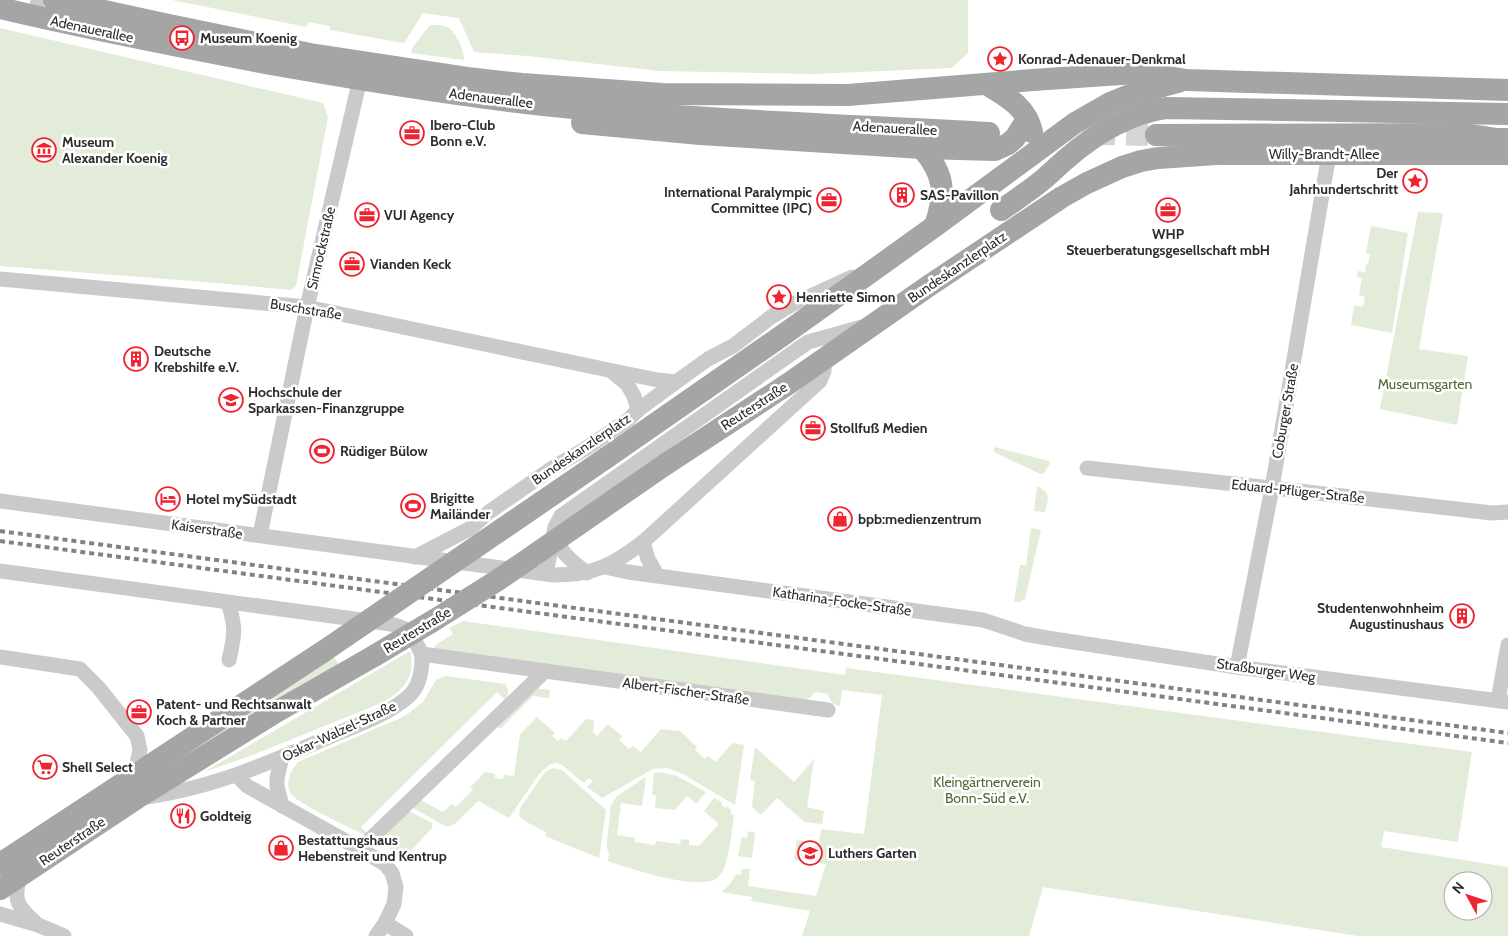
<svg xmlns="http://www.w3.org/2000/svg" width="1508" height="936" viewBox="0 0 1508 936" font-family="Cabin,sans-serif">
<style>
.green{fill:#e3ebd9;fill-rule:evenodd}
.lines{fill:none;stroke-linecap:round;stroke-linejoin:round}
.primary-tunnel{stroke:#d5d5d5;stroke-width:22;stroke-dasharray:22 11;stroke-linecap:butt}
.minor{stroke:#cacaca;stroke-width:15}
.primary{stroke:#a5a5a5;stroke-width:22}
.rail{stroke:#828282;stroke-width:4;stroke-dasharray:5 4;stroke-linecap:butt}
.primary-bridge{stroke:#a5a5a5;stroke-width:22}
.labels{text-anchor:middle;stroke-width:5;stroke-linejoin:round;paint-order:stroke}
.street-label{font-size:14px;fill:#2d2d2d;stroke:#fff}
.poi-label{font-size:14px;font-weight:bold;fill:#2d2d2d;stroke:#fff;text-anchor:start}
.park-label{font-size:14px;fill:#4f6a38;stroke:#fff}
</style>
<rect width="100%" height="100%" fill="#fff"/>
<g class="green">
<polygon points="172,0 968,0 968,53 952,68 813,74 660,71 527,56 474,52 459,18 423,13 404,43 330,30 330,26 308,22 307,27"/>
<path d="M430 25C435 25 443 25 447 27 455 30 465 52 464 60L411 53 412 48Z"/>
<polygon points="0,28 323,103 328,117 296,286 291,290 218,283 0,266"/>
<polygon points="1418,212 1443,213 1419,349 1468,356 1457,425 1380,409"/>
<polygon points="1371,226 1408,233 1392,333 1351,325 1354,305 1363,307 1365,297 1359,295 1362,278 1357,277 1358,271 1365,272 1366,264 1368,264 1370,254 1366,253"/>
<polygon points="994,447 1049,461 1050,464 1043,474 1040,474 996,453 994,451"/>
<path d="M1037 486C1052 494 1048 498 1045 512L1034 511Z"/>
<polygon points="1031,528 1041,530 1025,599 1020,602 1014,602 1020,565 1026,565"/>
<path d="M463 621 845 675 846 668 1472 752 1458 842 1384 831 1381 847 1508 867V936H1358L1043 887 1029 936H802L810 911 751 901 752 897 722 892 730 884 736 874 741 875 742 869H750L748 886 816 896 826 864 794 860 797 840 819 844 821 829 864 834 882 695 842 690 840 706C832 705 830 701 828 694L815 692 811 697 804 700 436 650 434 646 453 634 449 628ZM1453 881H1483V911H1453Z"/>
<path d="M410 651C417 678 401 693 379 704L250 756 204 772Z"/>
<polygon points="333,655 339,665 156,776"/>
<path d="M446 676 505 684C509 690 509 694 505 700L497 692 361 827 368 834 367 836C353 829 298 804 291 794 284 784 291 770 298 762L405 716 423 702 436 680Z"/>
<polygon points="535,688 550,690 549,698 533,696 500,729 497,726"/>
<polygon points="537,717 555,733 552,736 558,741 561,738 566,741 586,719 594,720 593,732 597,736 608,724 622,736 619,740 629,749 633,746 641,752 661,729 680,731 697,747 695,750 705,759 708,756 716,762 732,743 744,745 735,805 683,774 667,768 653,769 602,798 587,787 593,781 589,778 584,783 562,765 555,763 549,765 539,774 509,818 478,801 456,823 450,826 445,826 413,808 421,800 443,812 452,804 456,807 473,790 470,787 485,772 495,774 495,778 503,779 504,775 514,776 520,734"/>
<polygon points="755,747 794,782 814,759 807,807 824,811 822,824 805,822 777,798 761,815 752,807 755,781 750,780"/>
<polygon points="554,768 562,770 606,810 599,858 545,836 547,833 523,820 519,816 520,808 546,771"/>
<polygon points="661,772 677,776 706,792 696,804 687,796 675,810 655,808 656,796 652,794 654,773"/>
<path d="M644 778H646L642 806 621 803 617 835 635 838V842L655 845 656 841 680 844 681 839 689 840V845L699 846 719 824 704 811 714 798 723 803 721 805 726 808 728 806 731 811V814L734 815C732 829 729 861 722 872 722 873 718 878 717 878 699 892 629 868 608 861L609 852 607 848V842L611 805 617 796Z"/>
<polygon points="409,811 432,823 432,828 409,853 406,855 399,854 378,842"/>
<polygon points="748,831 755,833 752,858 738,856 742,837 747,838"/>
</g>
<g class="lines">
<polyline class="primary-tunnel" points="1093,134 1156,135"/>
<g class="minor">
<polyline points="35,17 38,0"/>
<polyline points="0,279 307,307 623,373 658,380 676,382"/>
<polyline points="611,371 627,384 634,396 638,410"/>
<polyline points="1087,468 1272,488 1492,513 1508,512"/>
<path d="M0 501 554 575C593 575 612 566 643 542L820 381 824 371 825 358"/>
<polyline points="260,535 307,307 360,79"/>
<path d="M553 536C562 553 571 561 587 573"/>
<polyline points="643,542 648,559 657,575"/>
<polyline points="415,557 471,528 489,512 554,467 585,449 628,420 638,410 676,382 708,359 733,346 771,317 791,305 852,277"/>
<polyline points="605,567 628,572 983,620 1025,634 1047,638 1237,667 1508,702"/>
<path d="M0 571 391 624C395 625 401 627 405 629 411 633 421 650 422 657 422 671 420 686 409 696 389 714 360 724 336 734 274 761 213 788 146 797"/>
<polyline points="546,574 555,527 561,516 808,342 862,327"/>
<path d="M228 602C236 628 235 633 229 660"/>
<polyline points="422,654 828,710"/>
<polyline points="0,657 80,669 98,687 137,736 140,750 134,776"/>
<polyline points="1237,667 1272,488 1329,154"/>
<polyline points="1498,700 1508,645"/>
<polyline points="282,757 277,778 277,786 282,806"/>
<polyline points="236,775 247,786 360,849 385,864 392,873 396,887 394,904 385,923 376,936"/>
<polyline points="360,849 545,671"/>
<path d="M20 876C13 900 17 906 35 922"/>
<polyline points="0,914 38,925 64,936"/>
<polyline points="385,923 406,936"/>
</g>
<g class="primary">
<polyline points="54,0 164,24 315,55 467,78 522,84 662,94 848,95 1033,80 1136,73 1157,75 1186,80 1508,90"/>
<path d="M0 8C88 29 177 46 265 63 361 80 457 96 553 106 698 120 844 125 989 133"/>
<path d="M986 84C1006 96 1027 107 1032 132"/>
<polyline points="582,123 700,134 922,148 995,150 1008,144 1015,138 1027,119"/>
<polyline points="1156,135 1465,134 1497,139 1508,139"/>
<path d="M922 148C945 175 946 193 935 226"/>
<path d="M1001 210C1016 200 1031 190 1045 178 1052 172 1058 166 1065 160 1093 135 1128 114 1166 108L1508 114"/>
<polyline points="606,458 783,335 935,226 1075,123 1110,103 1130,95 1178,82"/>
<polyline points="666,464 788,384 930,285 1062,197 1087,183 1122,167 1141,161 1158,158 1216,154 1508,154"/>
<polyline points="0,864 324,651"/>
<polyline points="0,889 137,798 276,712 374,656"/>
</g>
<g class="rail">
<polyline points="0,531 1508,733"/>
<polyline points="0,541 1508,743"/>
</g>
<g class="primary-bridge">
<polyline points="324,651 606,458"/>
<polyline points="374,656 436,619 498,580 666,464"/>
</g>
</g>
<defs>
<g id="bus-ring" transform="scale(1.25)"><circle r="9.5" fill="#fff" stroke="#ee2531" stroke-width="1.5"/><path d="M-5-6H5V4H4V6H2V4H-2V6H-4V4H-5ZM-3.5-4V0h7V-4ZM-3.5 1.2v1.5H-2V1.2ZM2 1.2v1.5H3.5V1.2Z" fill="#ee2531"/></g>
<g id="sight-ring" transform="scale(1.25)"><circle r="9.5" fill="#fff" stroke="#ee2531" stroke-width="1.5"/><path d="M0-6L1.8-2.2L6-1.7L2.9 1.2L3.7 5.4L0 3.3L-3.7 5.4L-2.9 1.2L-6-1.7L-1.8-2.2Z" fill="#ee2531"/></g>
<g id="office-ring" transform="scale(1.25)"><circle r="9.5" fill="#fff" stroke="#ee2531" stroke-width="1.5"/><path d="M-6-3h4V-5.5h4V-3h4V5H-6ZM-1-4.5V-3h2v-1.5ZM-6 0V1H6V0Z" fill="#ee2531"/></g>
<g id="museum-ring" transform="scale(1.25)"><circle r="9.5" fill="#fff" stroke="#ee2531" stroke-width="1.5"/><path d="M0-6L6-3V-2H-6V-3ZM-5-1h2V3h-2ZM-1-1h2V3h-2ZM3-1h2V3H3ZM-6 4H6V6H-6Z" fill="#ee2531"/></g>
<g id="building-ring" transform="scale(1.25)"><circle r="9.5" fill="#fff" stroke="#ee2531" stroke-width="1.5"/><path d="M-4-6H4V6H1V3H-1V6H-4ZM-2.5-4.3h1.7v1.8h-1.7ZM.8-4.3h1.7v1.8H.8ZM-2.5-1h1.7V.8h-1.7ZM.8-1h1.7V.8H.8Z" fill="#ee2531"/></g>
<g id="university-ring" transform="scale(1.25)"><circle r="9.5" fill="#fff" stroke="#ee2531" stroke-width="1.5"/><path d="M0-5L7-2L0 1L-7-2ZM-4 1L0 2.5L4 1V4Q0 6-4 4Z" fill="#ee2531"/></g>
<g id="stadium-ring" transform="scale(1.25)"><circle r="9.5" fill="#fff" stroke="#ee2531" stroke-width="1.5"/><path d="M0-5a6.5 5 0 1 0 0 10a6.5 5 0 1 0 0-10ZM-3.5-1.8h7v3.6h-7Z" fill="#ee2531"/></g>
<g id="hotel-ring" transform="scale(1.25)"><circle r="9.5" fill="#fff" stroke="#ee2531" stroke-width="1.5"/><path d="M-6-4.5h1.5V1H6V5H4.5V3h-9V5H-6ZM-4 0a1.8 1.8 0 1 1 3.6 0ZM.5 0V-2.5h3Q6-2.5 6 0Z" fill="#ee2531"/></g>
<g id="shop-ring" transform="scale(1.25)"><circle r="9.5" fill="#fff" stroke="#ee2531" stroke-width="1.5"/><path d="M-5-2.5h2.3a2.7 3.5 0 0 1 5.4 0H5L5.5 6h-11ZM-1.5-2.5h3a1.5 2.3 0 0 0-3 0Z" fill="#ee2531"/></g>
<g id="supermarket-ring" transform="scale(1.25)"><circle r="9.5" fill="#fff" stroke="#ee2531" stroke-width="1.5"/><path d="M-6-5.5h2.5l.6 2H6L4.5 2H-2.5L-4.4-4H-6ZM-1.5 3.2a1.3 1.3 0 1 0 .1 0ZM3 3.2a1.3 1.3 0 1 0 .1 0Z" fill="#ee2531"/></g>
<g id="restaurant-ring" transform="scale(1.25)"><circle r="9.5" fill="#fff" stroke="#ee2531" stroke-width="1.5"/><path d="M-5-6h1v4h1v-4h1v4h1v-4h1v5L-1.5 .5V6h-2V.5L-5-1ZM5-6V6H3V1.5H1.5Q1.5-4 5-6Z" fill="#ee2531"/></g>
<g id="school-ring" transform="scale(1.25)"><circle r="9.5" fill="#fff" stroke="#ee2531" stroke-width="1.5"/><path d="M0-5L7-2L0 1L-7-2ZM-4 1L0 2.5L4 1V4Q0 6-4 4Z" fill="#ee2531"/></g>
</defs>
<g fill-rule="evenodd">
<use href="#bus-ring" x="182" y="38"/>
<use href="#sight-ring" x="1000" y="59"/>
<use href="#office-ring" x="412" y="133"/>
<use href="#museum-ring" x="44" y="150"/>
<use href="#sight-ring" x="1415" y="181"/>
<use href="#building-ring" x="902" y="195"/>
<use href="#office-ring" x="829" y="200"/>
<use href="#office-ring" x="1168" y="210"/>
<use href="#office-ring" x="367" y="215"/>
<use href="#office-ring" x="352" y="264"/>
<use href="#sight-ring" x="779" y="297"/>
<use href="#building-ring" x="136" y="359"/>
<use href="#university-ring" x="231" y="400"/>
<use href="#office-ring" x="813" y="428"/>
<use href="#stadium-ring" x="322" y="451"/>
<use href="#hotel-ring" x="168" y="499"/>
<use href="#stadium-ring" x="413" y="506"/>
<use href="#shop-ring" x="840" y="519"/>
<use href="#building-ring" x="1462" y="616"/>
<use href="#office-ring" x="139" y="712"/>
<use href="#supermarket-ring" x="45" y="767"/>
<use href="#restaurant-ring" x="183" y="816"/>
<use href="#shop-ring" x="281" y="848"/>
<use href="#school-ring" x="810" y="853"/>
</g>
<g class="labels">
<g class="street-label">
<text transform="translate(92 29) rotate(12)" y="5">Adenauerallee</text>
<text transform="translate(491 98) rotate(7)" y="5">Adenauerallee</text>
<text transform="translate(895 128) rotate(3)" y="5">Adenauerallee</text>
<text x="1324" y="159">Willy-Brandt-Allee</text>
<text transform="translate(321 248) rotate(-77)" y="5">Simrockstraße</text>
<text transform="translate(957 267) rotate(-34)" y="5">Bundeskanzlerplatz</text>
<text transform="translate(306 309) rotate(9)" y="5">Buschstraße</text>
<text transform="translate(754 406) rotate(-33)" y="5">Reuterstraße</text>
<text transform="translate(1285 411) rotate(-80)" y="5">Coburger Straße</text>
<text transform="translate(581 449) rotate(-34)" y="5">Bundeskanzlerplatz</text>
<text transform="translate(1298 491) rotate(6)" y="5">Eduard-Pflüger-Straße</text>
<text transform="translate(207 529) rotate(8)" y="5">Kaiserstraße</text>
<text transform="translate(842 601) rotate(8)" y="5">Katharina-Focke-Straße</text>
<text transform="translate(417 630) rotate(-31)" y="5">Reuterstraße</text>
<text transform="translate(1266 670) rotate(8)" y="5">Straßburger Weg</text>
<text transform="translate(686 691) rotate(8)" y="5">Albert-Fischer-Straße</text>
<text transform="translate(339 731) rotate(-25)" y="5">Oskar-Walzel-Straße</text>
<text transform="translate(72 841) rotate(-34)" y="5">Reuterstraße</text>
</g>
<g class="poi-label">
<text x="200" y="43">Museum Koenig</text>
<text x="1018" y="64">Konrad-Adenauer-Denkmal</text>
<text x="430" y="130">Ibero-Club<tspan x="430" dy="16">Bonn e.V.</tspan></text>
<text x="62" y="147">Museum<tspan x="62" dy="16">Alexander Koenig</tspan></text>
<text x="1398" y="178" text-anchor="end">Der<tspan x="1398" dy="16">Jahrhundertschritt</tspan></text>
<text x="812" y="197" text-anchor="end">International Paralympic<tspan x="812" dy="16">Committee (IPC)</tspan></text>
<text x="920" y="200">SAS-Pavillon</text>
<text x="384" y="220">VUI Agency</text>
<text x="1168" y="239" text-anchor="middle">WHP<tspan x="1168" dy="16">Steuerberatungsgesellschaft mbH</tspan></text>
<text x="370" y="269">Vianden Keck</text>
<text x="796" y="302">Henriette Simon</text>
<text x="154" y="356">Deutsche<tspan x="154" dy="16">Krebshilfe e.V.</tspan></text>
<text x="248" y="397">Hochschule der<tspan x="248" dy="16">Sparkassen-Finanzgruppe</tspan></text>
<text x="830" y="433">Stollfuß Medien</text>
<text x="340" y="456">Rüdiger Bülow</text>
<text x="430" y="503">Brigitte<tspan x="430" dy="16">Mailänder</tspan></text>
<text x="186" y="504">Hotel mySüdstadt</text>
<text x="858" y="524">bpb:medienzentrum</text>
<text x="1444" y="613" text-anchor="end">Studentenwohnheim<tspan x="1444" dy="16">Augustinushaus</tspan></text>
<text x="156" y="709">Patent- und Rechtsanwalt<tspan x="156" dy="16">Koch &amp; Partner</tspan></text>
<text x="62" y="772">Shell Select</text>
<text x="200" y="821">Goldteig</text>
<text x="298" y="845">Bestattungshaus<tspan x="298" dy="16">Hebenstreit und Kentrup</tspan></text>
<text x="828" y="858">Luthers Garten</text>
</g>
<g class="park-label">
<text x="1425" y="389">Museumsgarten</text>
<text x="987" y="787">Kleingärtnerverein<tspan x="987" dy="16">Bonn-Süd e.V.</tspan></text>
</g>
</g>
<g transform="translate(1468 896) rotate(310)"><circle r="24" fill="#ffffff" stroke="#ababab"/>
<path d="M0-4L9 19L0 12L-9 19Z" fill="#ee2531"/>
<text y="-8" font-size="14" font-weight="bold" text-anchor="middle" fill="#2d2d2d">N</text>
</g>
</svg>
